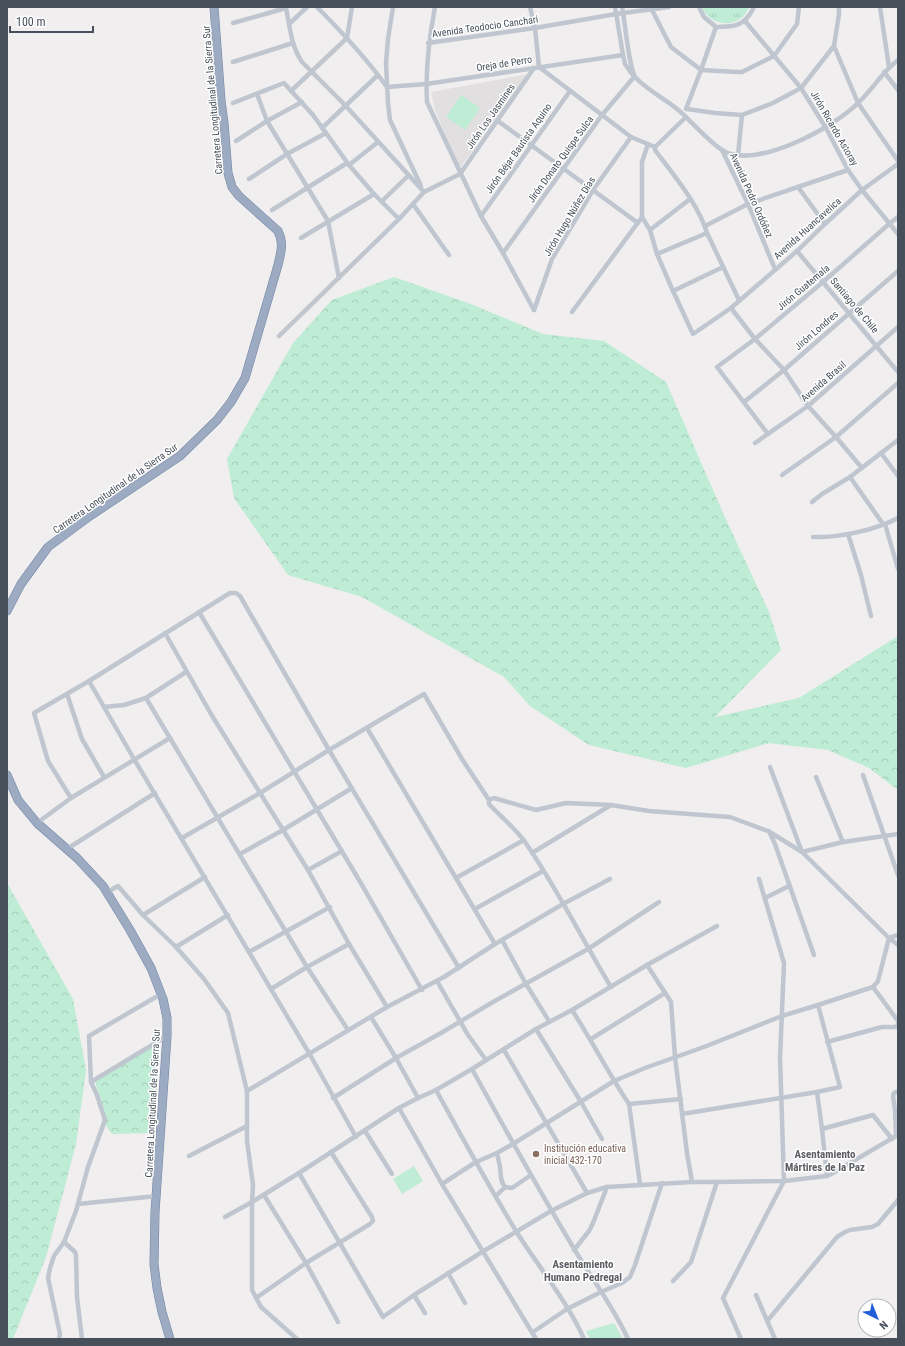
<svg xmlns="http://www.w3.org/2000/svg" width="905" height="1346" viewBox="0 0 905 1346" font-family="'Roboto Condensed',sans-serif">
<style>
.education{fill:#e1dfdf}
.grass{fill:#beecd5}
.forest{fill:url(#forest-crowns)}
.park{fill:url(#park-tufts)}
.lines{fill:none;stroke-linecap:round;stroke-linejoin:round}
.trunk-casing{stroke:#7386a6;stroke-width:9}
.minor{stroke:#bfc6cf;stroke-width:4.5}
.trunk{stroke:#9caac2;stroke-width:8}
.education-dot{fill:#8d6e63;stroke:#fff;stroke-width:1.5}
.labels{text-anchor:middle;stroke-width:3;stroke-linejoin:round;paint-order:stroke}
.street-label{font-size:10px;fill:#474f5a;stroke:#fff}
.education-label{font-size:10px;fill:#785e54;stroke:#fff;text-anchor:start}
.neighbourhood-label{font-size:11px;font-weight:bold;fill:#5b5d62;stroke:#fff}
</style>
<defs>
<pattern id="forest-crowns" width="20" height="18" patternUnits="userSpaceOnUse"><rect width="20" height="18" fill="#beecd5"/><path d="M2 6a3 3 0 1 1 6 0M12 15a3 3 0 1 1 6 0" fill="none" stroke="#a5ccb9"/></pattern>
<pattern id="park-tufts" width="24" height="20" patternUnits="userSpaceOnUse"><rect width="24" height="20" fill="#beecd5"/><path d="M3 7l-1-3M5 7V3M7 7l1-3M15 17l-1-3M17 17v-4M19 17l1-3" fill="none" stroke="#a5ccb9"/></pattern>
</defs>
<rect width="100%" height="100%" fill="#f0eeee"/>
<polygon class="education" points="529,74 459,169 435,110 431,92"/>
<g class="grass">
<polygon points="461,95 480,108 465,130 446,117"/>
<polygon points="414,1166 423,1181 402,1194 393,1179"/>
<polygon points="614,1323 622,1337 617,1339 590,1339 586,1331"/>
</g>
<g class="forest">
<polygon points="394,277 468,303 543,334 604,341 666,382 723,513 769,612 781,650 715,717 799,698 898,636 898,790 869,768 828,750 769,743 686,768 589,745 530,706 504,677 362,597 288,575 234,498 227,459 293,343 332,300"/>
<polygon points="7,883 73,999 86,1070 76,1144 46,1257 13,1339 7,1339"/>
<path d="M156 1040C158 1063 157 1085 156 1109 156 1119 158 1122 154 1133L112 1134 106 1126 105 1112 94 1079Z"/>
</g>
<path class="park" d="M702 7H749C741 29 710 28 702 7Z"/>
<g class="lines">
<g class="trunk-casing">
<g id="trunk">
<path d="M7 611 21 584 48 547 90 516 180 456 217 420 231 402 245 378 278 265C281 252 284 243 278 231L239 196 232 187 228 173 224 123 221 101 214 7"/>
<polyline points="7,775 18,800 37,823 77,858 103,886 130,930 151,968 163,999 167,1018 167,1036 155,1212 154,1264 157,1288 162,1312 170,1339"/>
</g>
</g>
<g class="minor">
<path d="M317 7C342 32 366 58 387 87L426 84 623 55"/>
<polyline points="393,7 388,39 386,63 388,103 390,120 421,186"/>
<path d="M435 7C429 39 425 69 427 102L481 216 503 253 534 310"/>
<path d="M530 7 535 28 539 67 631 137 655 147V150C673 174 699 205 707 233L739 300"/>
<polyline points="615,7 623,55 625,64 632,74"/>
<path d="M622 7C625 20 629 71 636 78 649 92 670 101 684 115 694 125 710 142 722 150 755 171 835 127 859 102 873 89 882 72 898 60"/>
<path d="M699 7 704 17 716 27C735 27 745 26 754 7"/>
<polyline points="880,7 889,67"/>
<polyline points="652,10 671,47 701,70 737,72 742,72 774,56 797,24 799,7"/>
<polyline points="745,21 801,88 826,128 848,170 862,190 898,234"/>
<path d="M233 23 286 8C290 27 291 46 302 62L345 105 424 192"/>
<polyline points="289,24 307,7"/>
<polyline points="428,43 535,28 616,14 669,7"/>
<polyline points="834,46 858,103 898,161"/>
<polyline points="233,62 293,43"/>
<polyline points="884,72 898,90"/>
<polyline points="291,91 347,38 352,7"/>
<polyline points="257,94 267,121 328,221 339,278"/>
<polyline points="233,103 284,83 313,115 349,165 374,194 399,219"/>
<polyline points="686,109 701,70 716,27"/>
<polyline points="687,109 715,113 742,115 773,103 801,88 834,46 839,14 839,7"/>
<polyline points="498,121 638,223"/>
<polyline points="322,128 378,75"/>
<polyline points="236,141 267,121 302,102"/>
<polyline points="648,144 642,162 642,217 650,230 657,254 673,291 693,334 731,308 797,251 825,224 862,190 898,164"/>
<polyline points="655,147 686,117"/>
<polyline points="722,150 748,204 775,269"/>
<polyline points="738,155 742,115"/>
<polyline points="349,165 378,142"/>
<polyline points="249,179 287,154 326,133"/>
<polyline points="798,187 825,224"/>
<polyline points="382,201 409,175"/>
<polyline points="413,204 449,255"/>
<polyline points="272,210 347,163"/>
<polyline points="481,216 570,91"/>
<polyline points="705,226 748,204 848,170"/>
<polyline points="650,230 690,199"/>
<polyline points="301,238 374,194"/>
<polyline points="797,251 898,372"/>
<polyline points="503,253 602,115 634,77"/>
<polyline points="657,254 707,233"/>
<polyline points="673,291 723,267"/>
<polyline points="731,308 755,339 784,370 808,406 836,437 862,468"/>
<polyline points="534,310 552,259 558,249 593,190 631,137"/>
<polyline points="572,312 642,217"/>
<polyline points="279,336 399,219 424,192 460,174 534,68"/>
<polyline points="744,402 784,370 898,271"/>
<polyline points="768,434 717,367 755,339 823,282 889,224 898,217"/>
<polyline points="755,443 808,406 898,327"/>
<polyline points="881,453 898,476"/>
<polyline points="782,475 836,437 898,383"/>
<polyline points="812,502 822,494 850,477"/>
<polyline points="883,524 850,477 898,440"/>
<polyline points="885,524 898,569"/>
<polyline points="848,534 861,575 871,616"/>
<path d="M813 537C838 538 876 530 898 518"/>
<polyline points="199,612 362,885 422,990"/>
<polyline points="165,633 211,714 308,870 349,944 387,1007"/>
<polyline points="89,681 134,759 309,1053 356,1137"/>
<polyline points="67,694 82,739 104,777"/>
<polyline points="146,698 307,967 348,1030"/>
<polyline points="104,707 124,705 146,698 186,672"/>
<polyline points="367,728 495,944"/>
<polyline points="770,767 802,852 843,842 898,834"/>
<polyline points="863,775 898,875"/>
<polyline points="816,777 843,842"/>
<polyline points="71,798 48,761 34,713 89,681 230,593 236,593 240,596 329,750 459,968"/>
<polyline points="37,823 71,798 170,738"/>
<polyline points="769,831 775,844 814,955"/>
<polyline points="182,838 260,793 329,750 424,694 462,759 489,800"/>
<polyline points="67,849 155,793"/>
<polyline points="532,853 611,805"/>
<polyline points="240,854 283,830 352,788"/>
<polyline points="308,870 342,851"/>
<polyline points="456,878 524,840"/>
<polyline points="106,893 118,886 143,915 176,947 204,979 228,1013 247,1091 247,1141 253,1185 252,1202 252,1290 261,1307 297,1339"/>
<polyline points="765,898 789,886"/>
<polyline points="475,909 543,871"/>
<polyline points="143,915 205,877"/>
<polyline points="502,940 526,984 549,1021"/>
<polyline points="176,947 228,915"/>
<polyline points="249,952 330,907"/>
<polyline points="647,965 671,1002 675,1057 687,1153 692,1182"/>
<polyline points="437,981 468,1035 486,1060"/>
<path d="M611 987C582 939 557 888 525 842 515 828 500 816 489 804V800L494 798 536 810 566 803 611 805 649 811 730 817 768 831 802 852 889 938 898 945"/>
<polyline points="873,987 898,1021"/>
<polyline points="271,989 307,967 349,944"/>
<path d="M572 1010C592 1041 609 1074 629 1104L681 1099"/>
<polyline points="371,1017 396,1058 418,1098"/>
<polyline points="536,1029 581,1102 602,1139"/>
<polyline points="591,1039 665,993"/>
<polyline points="827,1042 882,1027 896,1027 898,1024"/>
<polyline points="504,1050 587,1193"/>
<path d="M472 1069C505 1129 538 1189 573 1247 591 1278 613 1306 628 1339"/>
<polyline points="91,1082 167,1036"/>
<path d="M436 1090C462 1137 488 1185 516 1231 537 1265 568 1302 584 1339"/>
<polyline points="247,1091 387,1007 444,977 495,944 563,904 610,879"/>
<polyline points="817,1092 822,1129"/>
<polyline points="333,1098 396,1058 441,1033 493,1002 588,949 659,902"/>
<polyline points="629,1104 640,1184"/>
<polyline points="399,1108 442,1184 536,1339"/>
<polyline points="682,1114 817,1092 840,1087 818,1005"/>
<polyline points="365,1131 392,1174"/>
<path d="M497 1153C498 1158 499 1162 500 1167 501 1175 500 1181 505 1187L512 1188 531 1175"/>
<polyline points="189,1156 247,1126"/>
<polyline points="299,1173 383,1317 414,1295 482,1252 551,1211 587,1193 607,1187 692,1182 717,1182 784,1181 827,1176 833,1173 896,1136 895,1110 893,1096 894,1093 898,1091"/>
<polyline points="827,1176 822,1129 873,1115 892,1139"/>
<polyline points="442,1184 476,1162 497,1153 513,1144 614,1081 645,1068 704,1047 782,1016 818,1005 873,987 878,981 889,938 898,935"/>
<polyline points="264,1195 306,1263 338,1322"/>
<polyline points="496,1196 505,1187"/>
<polyline points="78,1204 157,1196"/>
<polyline points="225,1217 252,1202 299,1173 399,1108 418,1098 436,1090 472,1069 536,1029 572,1010 647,965 717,926"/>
<polyline points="64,1242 75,1252 76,1255 77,1297 82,1339"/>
<polyline points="574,1250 589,1231 593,1223 607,1187"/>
<polyline points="448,1273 465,1303"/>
<polyline points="673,1281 691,1262 717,1182"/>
<polyline points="414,1295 425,1313"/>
<polyline points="756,1295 775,1339"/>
<polyline points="256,1298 306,1263 370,1224 373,1221 372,1217 331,1152"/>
<polyline points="768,1320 837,1237 845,1232 850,1230 872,1227 878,1224 898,1200"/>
<polyline points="533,1332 567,1309 601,1292 622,1283 630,1277 635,1265 662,1183"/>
<polyline points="59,1339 60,1334 48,1278 50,1268 54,1256 64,1242 76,1211 88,1167 105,1120 97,1095 91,1082 89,1036 161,994"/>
<polyline points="741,1339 723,1298 784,1181 780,1058 784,963 759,879"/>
</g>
<use href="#trunk" class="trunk"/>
</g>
<circle class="education-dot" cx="536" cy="1154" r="4"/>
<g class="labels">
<g class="street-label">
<text transform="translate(485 26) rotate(-8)" y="4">Avenida Teodocio Canchari</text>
<text transform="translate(504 63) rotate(-9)" y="4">Oreja de Perro</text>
<text transform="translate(212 100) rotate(-95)" y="4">Carretera Longitudinal de la Sierra Sur</text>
<text transform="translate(490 116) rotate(-55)" y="4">Jirón Los Jasmines</text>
<text transform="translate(835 128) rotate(60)" y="4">Jirón Ricardo Astoray</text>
<text transform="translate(518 148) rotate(-55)" y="4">Jirón Béjar Bautista Aquino</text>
<text transform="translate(560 159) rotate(-54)" y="4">Jirón Donato Quispe Sulca</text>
<text transform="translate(752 195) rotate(66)" y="4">Avenida Pedro Ordóñez</text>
<text transform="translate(569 216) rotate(-59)" y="4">Jirón Hugo Núñez Días</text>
<text transform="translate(807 228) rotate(-42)" y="4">Avenida Huancavelica</text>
<text transform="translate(803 287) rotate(-40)" y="4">Jirón Guatemala</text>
<text transform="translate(855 305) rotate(50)" y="4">Santiago de Chile</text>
<text transform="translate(816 330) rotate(-41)" y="4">Jirón Londres</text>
<text transform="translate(823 381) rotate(-41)" y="4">Avenida Brasil</text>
<text transform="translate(115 488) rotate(-35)" y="4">Carretera Longitudinal de la Sierra Sur</text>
<text transform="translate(152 1103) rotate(-87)" y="4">Carretera Longitudinal de la Sierra Sur</text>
</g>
<g class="education-label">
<text x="544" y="1152">Institución educativa<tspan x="544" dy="12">inicial 432-170</tspan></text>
</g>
<g class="neighbourhood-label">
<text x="825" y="1158">Asentamiento<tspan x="825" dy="13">Mártires de la Paz</tspan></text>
<text x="583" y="1268">Asentamiento<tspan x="583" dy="13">Humano Pedregal</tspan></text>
</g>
</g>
<rect width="905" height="1346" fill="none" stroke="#474f5a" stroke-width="16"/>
<g transform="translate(877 1318) rotate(137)"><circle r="19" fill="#ffffff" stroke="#b5b9bd"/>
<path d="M0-3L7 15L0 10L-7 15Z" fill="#225cd6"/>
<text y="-6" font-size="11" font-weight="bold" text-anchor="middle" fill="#474f5a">N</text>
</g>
<path d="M10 26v6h83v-6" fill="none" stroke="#474f5a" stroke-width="2"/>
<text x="16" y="26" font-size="12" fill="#474f5a" stroke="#ffffff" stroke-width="3" paint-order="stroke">100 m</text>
</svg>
